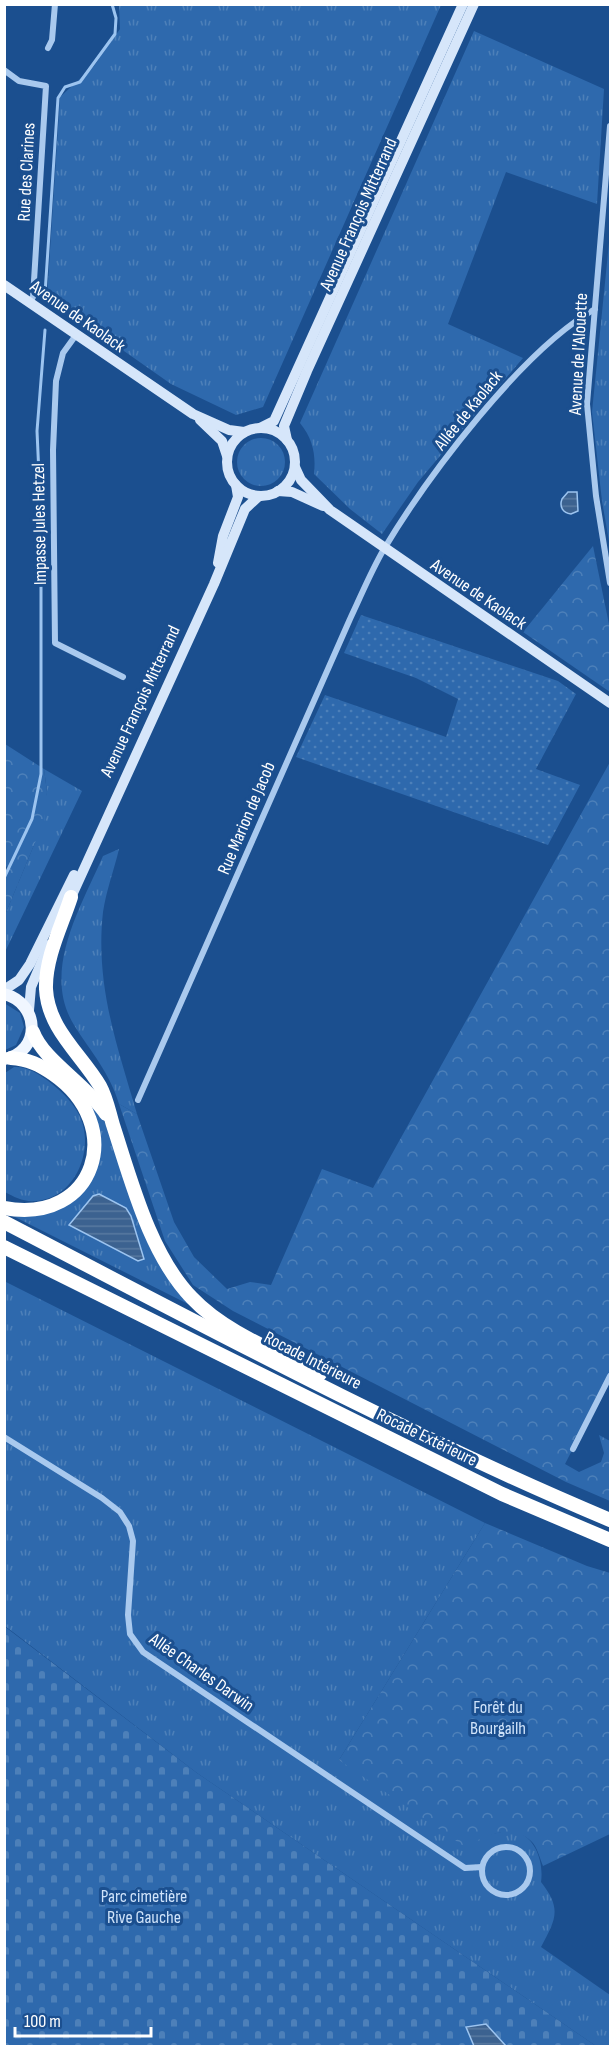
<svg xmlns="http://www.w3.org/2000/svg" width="615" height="2051" viewBox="0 0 615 2051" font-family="'Sofia Sans Condensed',sans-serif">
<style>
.grass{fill:url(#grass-tufts)}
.forest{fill:url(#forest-crowns)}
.cemetery{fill:url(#cemetery-stones)}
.garden{fill:url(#garden-dots)}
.water{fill:url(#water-rules);stroke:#9cc4f0;stroke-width:1.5}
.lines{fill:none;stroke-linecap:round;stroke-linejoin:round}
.stream{stroke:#9cc4f0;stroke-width:3}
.street{stroke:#a9c9ee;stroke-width:6}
.secondary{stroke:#d6e6fa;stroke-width:10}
.primary{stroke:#f0f6ff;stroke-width:12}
.highway{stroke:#fff;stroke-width:14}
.labels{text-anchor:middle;stroke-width:6;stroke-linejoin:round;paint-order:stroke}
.street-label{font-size:18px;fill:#fff;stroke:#1b4f8f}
.park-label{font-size:18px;fill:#cfe3fa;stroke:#1b4f8f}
</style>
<defs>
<pattern id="grass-tufts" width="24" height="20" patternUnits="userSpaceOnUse" patternTransform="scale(1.5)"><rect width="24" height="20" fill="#2e69ad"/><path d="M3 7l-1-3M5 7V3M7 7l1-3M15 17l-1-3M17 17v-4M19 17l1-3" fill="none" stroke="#4d80b9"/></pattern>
<pattern id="forest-crowns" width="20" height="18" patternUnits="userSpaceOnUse" patternTransform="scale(1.5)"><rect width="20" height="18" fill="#2e69ad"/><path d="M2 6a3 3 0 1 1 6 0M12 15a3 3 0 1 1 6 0" fill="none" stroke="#4d80b9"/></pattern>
<pattern id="cemetery-stones" width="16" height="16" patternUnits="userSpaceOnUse" patternTransform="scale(1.5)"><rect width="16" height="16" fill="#2e69ad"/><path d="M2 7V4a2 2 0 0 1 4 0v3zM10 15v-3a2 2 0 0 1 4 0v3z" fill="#4d80b9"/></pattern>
<pattern id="garden-dots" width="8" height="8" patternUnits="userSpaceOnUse" patternTransform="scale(1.5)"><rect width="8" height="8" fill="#2e69ad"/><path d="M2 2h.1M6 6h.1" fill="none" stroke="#4d80b9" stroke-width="1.8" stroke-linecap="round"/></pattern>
<pattern id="water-rules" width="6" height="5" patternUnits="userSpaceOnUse" patternTransform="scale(1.5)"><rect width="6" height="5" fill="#3c6290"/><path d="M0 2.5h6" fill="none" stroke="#597aa1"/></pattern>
</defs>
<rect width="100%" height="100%" fill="#1b4f8f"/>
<g class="grass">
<polygon points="119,5 441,5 263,407 236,415 171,384 47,297 60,97 94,66 120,29"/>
<path d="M474 31 604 89 597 204 506 172 448 324 523 358 418 482 382 534 350 509 314 474C316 455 313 439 300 423Z"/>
<polygon points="610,233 610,547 602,501 592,412"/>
<circle cx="261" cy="462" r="24"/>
<polygon points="44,769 82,791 5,952 5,915 34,845 47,792"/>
<path d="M119 849C114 870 106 891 103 912 95 985 117 1045 137 1114L119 1104C110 1073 91 1052 74 1025 41 971 81 907 103 856Z"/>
<polygon points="4,1003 20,1013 24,1027 16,1045 5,1050"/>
<path d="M14 1067C26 1066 37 1073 47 1080 62 1092 76 1104 82 1122 93 1155 73 1199 35 1201 24 1202 14 1197 5 1192V1073Z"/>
<path d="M87 1095 104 1121 174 1285 188 1304 13 1216C91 1220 114 1160 87 1095Z"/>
<path d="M4 1281 485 1523 339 1760 487 1835C494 1834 504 1831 511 1831 535 1833 544 1862 541 1882 562 1909 556 1919 541 1947L610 1995V2046H596L197 1773 5 1626Z"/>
</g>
<g class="forest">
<polygon points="593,546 610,629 610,692 523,632"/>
<polygon points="5,744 44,769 47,792 44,821 5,915 5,875 9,867 4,866"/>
<polygon points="610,762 610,1376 565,1464 579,1472 601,1462 604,1453 599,1435 610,1441 610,1501 566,1482 233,1311 193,1285 165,1241 119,1104 137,1114 174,1222 194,1257 227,1289 250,1282 271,1285 322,1169 373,1188"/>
<path d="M485 1523 587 1566 610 1573V1834L543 1866C540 1859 537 1846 531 1841 511 1823 485 1836 465 1847L339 1760Z"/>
</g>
<polygon class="cemetery" points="4,1626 197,1773 596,2046 5,2046"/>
<polygon class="garden" points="361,615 558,681 576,694 536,769 580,785 548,845 296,757 325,695 446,737 458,699 416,678 344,653"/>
<g class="water">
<path d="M568 492H577L578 511 571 514C563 513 559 507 562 499Z"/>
<polygon points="99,1194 126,1208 131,1216 144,1259 138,1261 69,1225 93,1196"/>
<polygon points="486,2024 506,2046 474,2046 466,2027"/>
</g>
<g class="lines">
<g class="stream">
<polyline points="45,294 58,98 65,87 80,82 115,34 116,18 112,4"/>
<polyline points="4,878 32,819 41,774 41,519 37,431 45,330"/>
</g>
<g class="street">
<polyline points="48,48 52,40 55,4"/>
<polyline points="4,70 19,81 46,86 33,297 30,303"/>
<polyline points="610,126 587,404 596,496 610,583"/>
<polyline points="76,335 63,353 56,381 53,450 55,643 123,677"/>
<path d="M138 1100 350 619C361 596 371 571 384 549 427 477 523 349 595 309"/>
<polyline points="4,1437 102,1498 120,1512 129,1526 133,1541 128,1615 130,1634 143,1652 465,1868 482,1867"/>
<polyline points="573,1449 610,1376"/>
<circle cx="506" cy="1871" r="24"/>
</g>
<g class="secondary">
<polyline points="4,285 193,414 229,430 244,432"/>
<polyline points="200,420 222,441 227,456"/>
<polyline points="260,428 274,421 463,4"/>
<circle cx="261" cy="462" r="34"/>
<polyline points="287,440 284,426 307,371 474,4"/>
<polyline points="295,467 301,480 330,510 610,703"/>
<polyline points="278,491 292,492 323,506"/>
<polyline points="218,563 223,536 238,497 236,485"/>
<polyline points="68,904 214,584 245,509 259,496"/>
<polyline points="4,990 19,980 30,964 74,875"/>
<polyline points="29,1010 31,987 49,945"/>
</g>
<path class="primary" d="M4 994C40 1003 42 1052 4 1059"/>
<g class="highway">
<path d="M71 897C62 925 45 958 46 989 48 1029 81 1054 100 1086 107 1099 109 1112 113 1125 131 1180 150 1255 192 1298 225 1333 278 1352 320 1374"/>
<path d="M33 1032C43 1060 87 1085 106 1114"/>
<path d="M4 1208C96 1225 127 1125 53 1074 40 1065 28 1059 11 1058"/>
<path d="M4 1222C204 1326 403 1433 610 1520"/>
<polyline points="4,1247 502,1494 610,1540"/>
</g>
</g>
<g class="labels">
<g class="street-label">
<text transform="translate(26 172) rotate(-87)" y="6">Rue des Clarines</text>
<text transform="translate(358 214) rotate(-66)" y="6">Avenue François Mitterrand</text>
<text transform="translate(78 316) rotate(35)" y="6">Avenue de Kaolack</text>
<text transform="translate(578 354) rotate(-87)" y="6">Avenue de l'Alouette</text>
<text transform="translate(468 410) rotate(-51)" y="6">Allée de Kaolack</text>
<text transform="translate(39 524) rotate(-91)" y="6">Impasse Jules Hetzel</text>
<text transform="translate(479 594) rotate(34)" y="6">Avenue de Kaolack</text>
<text transform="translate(140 701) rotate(-65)" y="6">Avenue François Mitterrand</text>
<text transform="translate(246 818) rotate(-67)" y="6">Rue Marion de Jacob</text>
<text transform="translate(313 1360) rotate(27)" y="6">Rocade Intérieure</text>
<text transform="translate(427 1437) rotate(26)" y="6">Rocade Extérieure</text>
<text transform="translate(202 1672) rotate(35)" y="6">Allée Charles Darwin</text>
</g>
<g class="park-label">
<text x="498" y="1713">Forêt du<tspan x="498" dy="21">Bourgailh</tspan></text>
<text x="144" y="1902">Parc cimetière<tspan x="144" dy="21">Rive Gauche</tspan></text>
</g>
</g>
<rect width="615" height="2051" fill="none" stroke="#ffffff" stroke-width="12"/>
<path d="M15 2027v9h136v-9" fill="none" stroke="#ffffff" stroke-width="3"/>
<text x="24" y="2027" font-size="18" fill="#ffffff" stroke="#1b4f8f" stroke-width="4.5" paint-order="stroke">100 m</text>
</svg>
